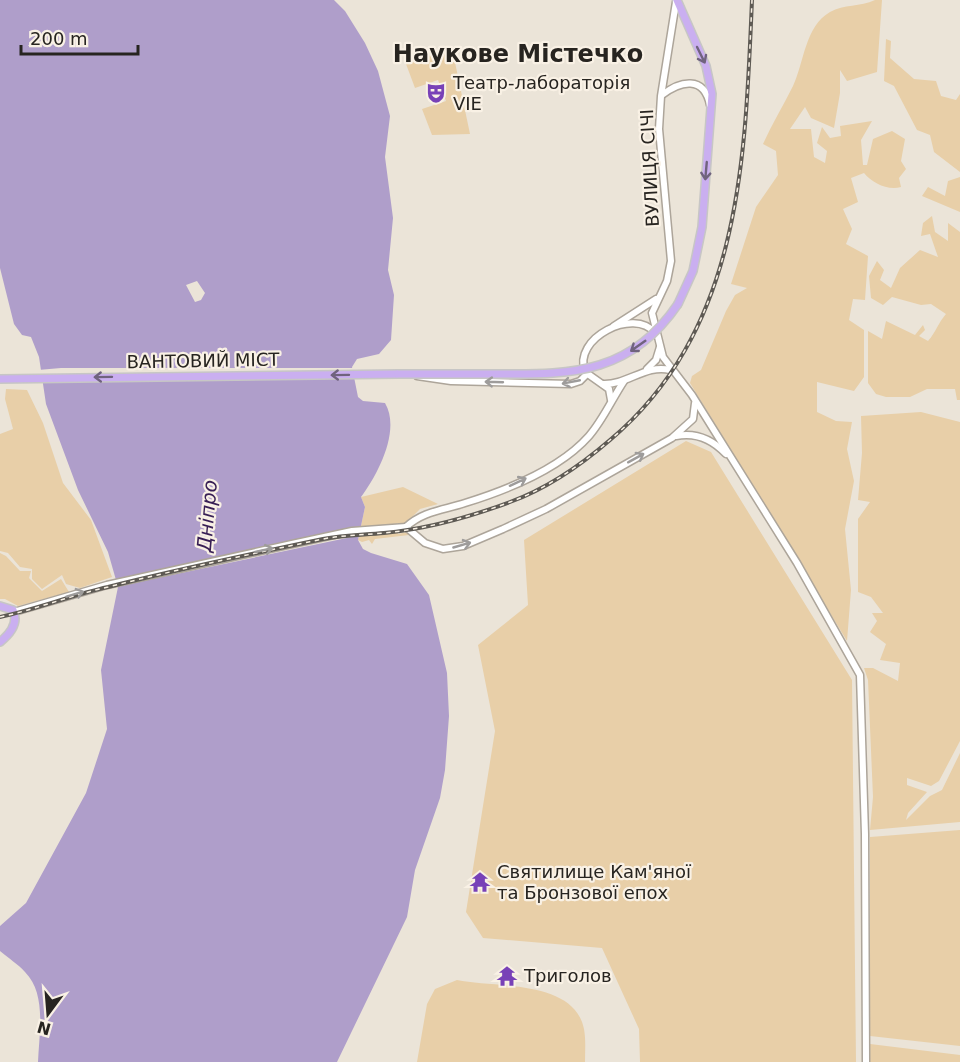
<svg xmlns="http://www.w3.org/2000/svg" width="960" height="1062" viewBox="0 0 960 1062" font-family="'DejaVu Sans',sans-serif">
<style>
.green{fill:#e8cfa8}
.water{fill:#af9eca;fill-rule:evenodd}
.pier{fill:#ebe4d8}
.lines{fill:none;stroke-linecap:round;stroke-linejoin:round}
.secondary-casing{stroke:#ada59a;stroke-width:9}
.primary-casing{stroke:#c7c6c5;stroke-width:10}
.secondary{stroke:#fff;stroke-width:6}
.primary{stroke:#caaff0;stroke-width:7}
.rail-casing{stroke:#5e5a54;stroke-width:4}
.rail{stroke:#f9f1e5;stroke-width:1.5;stroke-dasharray:4.5;stroke-linecap:butt}
.primary-bridge-casing{stroke:#c7c6c5;stroke-width:10;stroke-linecap:butt}
.primary-bridge{stroke:#caaff0;stroke-width:7}
.oneway{stroke:#70637e}
.oneway2{stroke:#9e9c9b}
.labels{text-anchor:middle;stroke-width:4.5;stroke-linejoin:round;paint-order:stroke}
.poi-label{font-size:18px;fill:#272420;stroke:#f9f1e5;text-anchor:start}
.street-label{font-size:18px;fill:#272420;stroke:#f9f1e5}
.water-label{font-size:20px;font-style:italic;fill:#381f55;stroke:#f9f1e5}
.district-label{font-size:24px;font-weight:bold;fill:#272420;stroke:#f9f1e5}
</style>
<rect width="100%" height="100%" fill="#ebe4d8"/>
<g class="green">
<path d="M875 0H882L877 72 847 81 840 70V93L834 128 811 118 805 107 790 129H811L814 157 825 163 827 151 817 143 822 127 830 138 841 136 840 126 872 121 861 140 863 165H867L873 139 892 131 905 139 901 161 906 169 899 178 901 187C888 191 872 183 864 173L851 178 858 202 843 209 852 229 846 244 868 256 865 300 853 299 849 320 864 330V377L854 391 817 382V412L836 421 852 422 847 449 854 481 845 529 851 590 847 641 690 383 692 376 701 370 726 311 735 295 747 288 731 284 756 207 778 175 776 151 763 144C772 124 783 106 793 86 804 63 805 26 830 12 844 4 860 7 875 0Z"/>
<polygon points="886,39 891,41 890,58 914,79 936,81 941,96 956,100 960,94 960,172 934,152 930,135 917,130 894,86 884,81"/>
<polygon points="452,48 470,134 432,135 422,109 446,101 438,80 415,88 406,64"/>
<polygon points="960,177 960,212 922,196 928,187 945,196 948,181"/>
<path d="M932 216 935 232 948 241V223L960 232V400H957L955 389H927L910 397H886L876 394 868 383V331L882 339 886 321 915 335 923 325 925 330 919 336 928 341C936 332 938 323 946 314L931 304 921 305 892 297 883 305 871 298 869 276 877 261 884 270 880 280 891 288 900 268 920 250 938 257 930 234 921 236 923 223Z"/>
<polygon points="6,389 27,390 43,423 63,483 91,520 112,577 80,588 66,584 62,575 42,589 32,579 32,569 20,567 8,553 0,551 0,434 13,429 5,399"/>
<polygon points="921,412 960,422 960,741 939,781 931,786 907,778 907,785 927,792 908,813 906,820 930,796 942,790 960,753 960,822 870,830 873,797 868,680 864,668 873,668 898,681 900,663 880,660 886,644 870,632 877,621 872,613 883,613 871,597 858,592 858,519 870,502 858,500 862,453 861,416"/>
<polygon points="686,441 711,452 852,680 856,1062 640,1062 639,1029 602,948 483,938 466,912 495,731 478,645 528,605 524,540"/>
<polygon points="403,487 438,504 420,509 406,523 397,523 398,534 407,532 409,535 375,539 372,544 369,540 362,542 358,540 365,507 361,497"/>
<polygon points="0,553 6,556 20,571 31,571 29,578 42,591 61,579 69,592 18,606 5,599 0,599"/>
<polygon points="960,830 960,1046 870,1036 870,837"/>
<path d="M457 980C494 988 574 979 584 1029 586 1040 585 1051 585 1062H417L427 1004 435 989Z"/>
<polygon points="870,1044 960,1055 960,1062 870,1062"/>
</g>
<path class="water" d="M0 0H334L345 11 365 43 378 71 390 116 385 157 393 218 388 270 394 295 391 340 379 354 357 359 352 367 358 397 363 401 385 403C401 430 378 474 361 497L365 507 358 540 363 549 371 553 407 564 429 595 447 673 449 716 445 770 440 798 415 870 407 917 337 1062H38C39 1034 47 994 25 972 18 964 8 958 0 951V926L26 903 86 793 107 729 101 670 118 587 108 552 78 490 46 404 39 357 31 337 22 335 14 324 0 268ZM197 281 205 293 201 300 195 302 186 285Z"/>
<g class="pier">
<polygon points="61,368 355,368 356,378 40,381 38,370"/>
<polygon points="362,528 361,535 115,587 114,580 347,529"/>
</g>
<g class="lines">
<g class="secondary-casing">
<g id="secondary">
<polyline points="676,2 661,96 659,129 671,261 667,281 652,313 663,357 692,395 797,563 860,675 865,834 866,1062"/>
<path d="M662 95C680 81 704 75 710 105"/>
<polyline points="614,326 656,299"/>
<polyline points="647,369 656,360 660,347"/>
<polyline points="417,376 451,381 571,384 580,381 587,374"/>
<path d="M603 384C627 385 646 364 670 370"/>
<path d="M611 400 609 389 585 372C572 338 634 307 655 333"/>
<path d="M676 436C696 432 712 439 726 454"/>
<polyline points="406,527 425,543 443,549 463,546 503,529 546,509 672,438 693,419 695,403"/>
<path d="M406 527C423 511 444 510 465 503 507 490 559 470 589 436 603 420 612 399 624 381"/>
<polyline points="14,612 107,585 292,544 352,531 406,527"/>
</g>
</g>
<g class="primary-casing">
<g id="primary">
<polyline points="677,0 706,66 712,94 702,227 693,271 678,304"/>
<polyline points="0,379 398,374"/>
<path d="M0 606 13 610C19 623 10 634 0 642"/>
</g>
</g>
<use href="#secondary" class="secondary"/>
<use href="#primary" class="primary"/>
<g class="rail-casing">
<path id="rail" d="M0 617C37 609 72 595 108 587 179 569 251 554 323 539 344 535 363 535 384 533 426 529 470 517 510 502 546 489 581 465 610 440 742 329 745 159 752 0"/>
</g>
<use href="#rail" class="rail"/>
<g class="primary-bridge-casing">
<path id="primary-bridge" d="M398 374C432 374 466 374 500 374 575 375 632 372 678 304"/>
</g>
<use href="#primary-bridge" class="primary-bridge"/>
</g>
<defs><path id="oneway-shaft" d="M-6 0H5M1.5-3L5.5 0L1.5 3" fill="none" stroke-width="1.6" stroke-linecap="round" stroke-linejoin="round" transform="scale(1.5)"/></defs>
<g class="oneway">
<use href="#oneway-shaft" transform="translate(701 55) rotate(64)"/>
<use href="#oneway-shaft" transform="translate(706 171) rotate(95)"/>
<use href="#oneway-shaft" transform="translate(638 346) rotate(145)"/>
<use href="#oneway-shaft" transform="translate(340 375) rotate(179)"/>
<use href="#oneway-shaft" transform="translate(103 377) rotate(179)"/>
</g>
<g class="oneway2">
<use href="#oneway-shaft" transform="translate(494 382) rotate(-178)"/>
<use href="#oneway-shaft" transform="translate(571 382) rotate(169)"/>
<use href="#oneway-shaft" transform="translate(636 458) rotate(-29)"/>
<use href="#oneway-shaft" transform="translate(518 482) rotate(-25)"/>
<use href="#oneway-shaft" transform="translate(462 545) rotate(-16)"/>
<use href="#oneway-shaft" transform="translate(264 550) rotate(-13)"/>
<use href="#oneway-shaft" transform="translate(75 594) rotate(-17)"/>
</g>
<defs>
<g id="theatre-bare" transform="scale(1.62)"><path d="M-5-5.5Q0-4 5-5.5V0Q5 5 0 6Q-5 5-5 0ZM-3.3-2.5H-1v1.5H-3.3ZM1-2.5H3.3v1.5H1ZM-2.8 1Q0 5.5 2.8 1Z" fill="#7841b7" stroke="#f9f1e5" stroke-width="2.5" paint-order="stroke"/></g>
<g id="temple-bare" transform="scale(1.62)"><path d="M0-6L5-2H3V0L6.5 2.5H4V6H1.5V3h-3V6H-4V2.5H-6.5L-3 0V-2H-5Z" fill="#7841b7" stroke="#f9f1e5" stroke-width="2.5" paint-order="stroke"/></g>
</defs>
<g fill-rule="evenodd">
<use href="#theatre-bare" x="436" y="93"/>
<use href="#temple-bare" x="480" y="882"/>
<use href="#temple-bare" x="507" y="976"/>
</g>
<g class="labels">
<g class="poi-label">
<text x="453" y="89">Театр-лабораторія<tspan x="453" dy="21">VIE</tspan></text>
<text x="497" y="878">Святилище Кам'яної<tspan x="497" dy="21">та Бронзової епох</tspan></text>
<text x="524" y="982">Триголов</text>
</g>
<g class="street-label">
<text transform="translate(650 168) rotate(-93)" y="6">ВУЛИЦЯ СІЧІ</text>
<text transform="translate(203 361) rotate(-1)" y="6">ВАНТОВИЙ МІСТ</text>
</g>
<g class="water-label">
<text transform="translate(207 516) rotate(-85)" y="7">Дніпро</text>
</g>
<g class="district-label">
<text x="518" y="62">Наукове Містечко</text>
</g>
</g>
<g transform="translate(48 1014) rotate(196)" stroke="#f9f1e5" stroke-width="4.5" paint-order="stroke">
<path d="M0-4.5L10 22L0 15L-10 22Z" fill="#272420"/>
<text y="-9" font-size="16" font-weight="bold" text-anchor="middle" fill="#272420">N</text>
</g>
<path d="M21 45v9h117v-9" fill="none" stroke="#272420" stroke-width="3"/>
<text x="30" y="45" font-size="18" fill="#272420" stroke="#f9f1e5" stroke-width="4.5" paint-order="stroke">200 m</text>
</svg>
